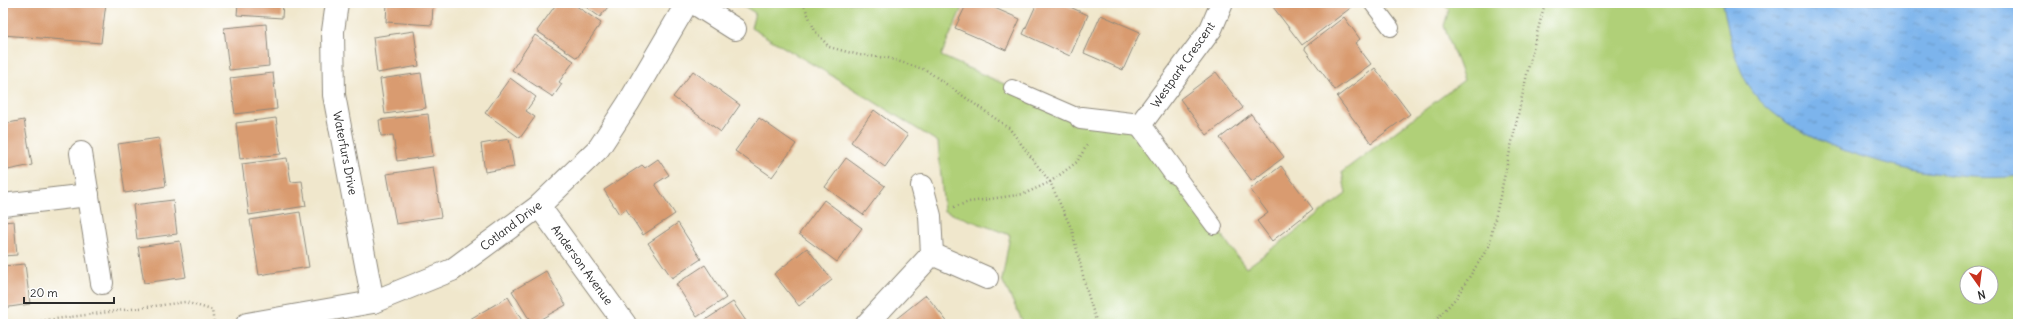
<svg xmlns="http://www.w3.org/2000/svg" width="2021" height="327" viewBox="0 0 2021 327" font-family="Delius,sans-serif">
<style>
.green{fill:#b0d078;stroke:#6e7e52;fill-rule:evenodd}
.water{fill:url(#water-ripples);stroke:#54708c}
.building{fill:#d99b70}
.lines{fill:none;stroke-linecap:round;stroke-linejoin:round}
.lane-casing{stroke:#8e897c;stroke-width:18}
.street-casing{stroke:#8e897c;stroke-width:24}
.path{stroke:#8e897c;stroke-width:2.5;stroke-dasharray:1 3;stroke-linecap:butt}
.lane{stroke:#fff;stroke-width:16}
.street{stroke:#fff;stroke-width:22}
.labels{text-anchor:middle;stroke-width:3.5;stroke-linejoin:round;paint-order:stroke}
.street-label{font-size:12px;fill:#2b2b2b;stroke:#fff}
</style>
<defs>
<pattern id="water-ripples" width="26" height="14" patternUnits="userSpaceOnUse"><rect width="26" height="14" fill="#7cb4ec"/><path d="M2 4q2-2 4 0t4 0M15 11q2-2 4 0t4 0" fill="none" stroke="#6693bf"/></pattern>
</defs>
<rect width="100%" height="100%" fill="#fff"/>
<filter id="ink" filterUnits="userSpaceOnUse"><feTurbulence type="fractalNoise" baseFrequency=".025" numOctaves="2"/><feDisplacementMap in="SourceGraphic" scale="8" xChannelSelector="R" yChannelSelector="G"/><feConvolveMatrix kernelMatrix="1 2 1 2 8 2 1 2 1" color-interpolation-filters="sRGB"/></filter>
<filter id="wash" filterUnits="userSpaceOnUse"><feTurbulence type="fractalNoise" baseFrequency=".012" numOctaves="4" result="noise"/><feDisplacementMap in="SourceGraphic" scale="16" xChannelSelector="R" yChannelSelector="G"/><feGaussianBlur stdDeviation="0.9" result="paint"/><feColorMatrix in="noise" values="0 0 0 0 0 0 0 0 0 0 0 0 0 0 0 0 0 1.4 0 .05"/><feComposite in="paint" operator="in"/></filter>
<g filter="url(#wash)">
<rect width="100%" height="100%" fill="#f0e7cc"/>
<path class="green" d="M739 3H964L941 56 1081 118 1140 125 1246 268 1346 194 1342 172 1464 80 1444 26 1449 9 1443 3H2018V324H1024L1002 280 1010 235 944 211 938 142 841 81 751 28 755 13ZM1967 273H1991V297H1967Z"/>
<path class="water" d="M1723 3H2018V176C1946 185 1804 154 1756 96 1737 73 1728 33 1723 3Z"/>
<g id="blocks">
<g class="building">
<polygon points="3,3 106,3 101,43 3,35"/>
<polygon points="238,3 283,3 282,18 237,15"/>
<polygon points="387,3 433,3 432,25 386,22"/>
<polygon points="557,3 572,3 601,23 577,58 537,31"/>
<polygon points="580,3 611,3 600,17"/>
<polygon points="967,3 983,3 1020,19 1006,50 955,28"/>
<polygon points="1037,3 1061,3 1088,15 1070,56 1023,34"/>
<polygon points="1270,3 1350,3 1353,6 1302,45"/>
<polygon points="1101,15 1140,32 1123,70 1084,53"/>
<polygon points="1344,17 1360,39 1355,43 1371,64 1335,90 1304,48"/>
<polygon points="266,24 269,66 229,70 224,28"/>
<polygon points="414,31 419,66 377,73 373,37"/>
<polygon points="535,35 574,61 559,82 562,84 553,97 512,70"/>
<polygon points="1375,68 1410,114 1371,143 1337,97"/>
<polygon points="693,71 740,105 721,132 673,97"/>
<polygon points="1216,72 1243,108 1207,135 1180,99"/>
<polygon points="273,73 277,109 235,114 230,78"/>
<polygon points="421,73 426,108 385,114 380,79"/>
<polygon points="510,78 536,97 526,111 535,117 520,138 485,113"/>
<polygon points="874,110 908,135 885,167 851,142"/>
<polygon points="428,114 433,156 397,161 393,135 381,136 379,120"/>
<polygon points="1251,114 1284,157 1252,181 1220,138"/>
<polygon points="276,118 281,154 240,159 236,123"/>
<polygon points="759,118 796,144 772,177 735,151"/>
<polygon points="24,120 32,165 3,171 3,124"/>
<polygon points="159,138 166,186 125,193 118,144"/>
<polygon points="509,139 514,167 485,172 481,144"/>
<polygon points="287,158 291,182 302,181 306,206 249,215 242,164"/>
<polygon points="846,158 885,186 863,215 825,187"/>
<polygon points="658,159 669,175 655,184 675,214 643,235 626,209 619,214 604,190 642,165 645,168"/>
<polygon points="1281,166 1313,209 1272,241 1257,221 1268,213 1250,189"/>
<polygon points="433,167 441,217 396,224 387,174"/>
<polygon points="173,200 177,234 137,239 133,205"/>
<polygon points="824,200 862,228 837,262 799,234"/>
<polygon points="300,212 309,267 259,275 250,220"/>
<polygon points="14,221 17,255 3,256 3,222"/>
<polygon points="678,223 701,259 672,278 648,243"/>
<polygon points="180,241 186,277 144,283 138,247"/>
<polygon points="807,248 832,280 799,306 774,274"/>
<polygon points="25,264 30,304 3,308 3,266"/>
<polygon points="705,265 726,298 697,317 676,284"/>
<polygon points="546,271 566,305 532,324 512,291"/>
<polygon points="926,295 949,324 900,324 896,319"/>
<polygon points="508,297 524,324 473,324 470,319"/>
<polygon points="733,302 748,324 699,324"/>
</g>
</g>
</g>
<g filter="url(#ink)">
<use href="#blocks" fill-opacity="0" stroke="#8e897c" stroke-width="1"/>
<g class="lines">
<g class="lane-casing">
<g id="lane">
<polyline points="1372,3 1391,28"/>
<polyline points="1012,88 1081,118"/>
<polyline points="1174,172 1214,226"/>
</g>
</g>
<g class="street-casing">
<g id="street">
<polyline points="337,3 333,31 334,95 373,302"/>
<polyline points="694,3 735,29"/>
<polyline points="1081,118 1140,125"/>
<polyline points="81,153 102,283"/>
<polyline points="1174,172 1140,125 1211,29 1222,3"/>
<polyline points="3,205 88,195"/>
<polyline points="539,206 625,324"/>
<polyline points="932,254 987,278"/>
<polyline points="247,324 373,302 452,270 539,206 599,148 629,102 687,3"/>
<polyline points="867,324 932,254 930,216 922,186"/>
</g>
</g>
<g class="path">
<polyline points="803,3 815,31 829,47 859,55 888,58 926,70 1009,128 1050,182 1072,230 1086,288 1097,324"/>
<polyline points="954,207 969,202 1024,194 1050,182 1077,162 1087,145"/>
<polyline points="17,324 185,302 212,310 214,324"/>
<polyline points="1432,324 1456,298 1489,246 1531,56 1545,3"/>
</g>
<use href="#lane" class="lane"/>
<use href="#street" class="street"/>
</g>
</g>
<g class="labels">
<g class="street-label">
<text transform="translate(1183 65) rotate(-55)" y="4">Westpark Crescent</text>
<text transform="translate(345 153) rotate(79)" y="4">Waterfurs Drive</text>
<text transform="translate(511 226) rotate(-37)" y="4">Cotland Drive</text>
<text transform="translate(582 265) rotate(54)" y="4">Anderson Avenue</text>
</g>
</g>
<rect width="2021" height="327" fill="none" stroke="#fff" stroke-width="16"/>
<g transform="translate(1979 285) rotate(166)"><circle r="19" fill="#ffffff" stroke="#aaaaaa"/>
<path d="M0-3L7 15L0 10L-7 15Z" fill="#c8321e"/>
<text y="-6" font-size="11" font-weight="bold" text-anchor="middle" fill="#2b2b2b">N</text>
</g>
<path d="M24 297v6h90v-6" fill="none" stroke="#2b2b2b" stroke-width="2"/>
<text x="30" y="297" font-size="12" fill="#2b2b2b" stroke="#ffffff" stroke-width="3" paint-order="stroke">20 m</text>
</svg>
